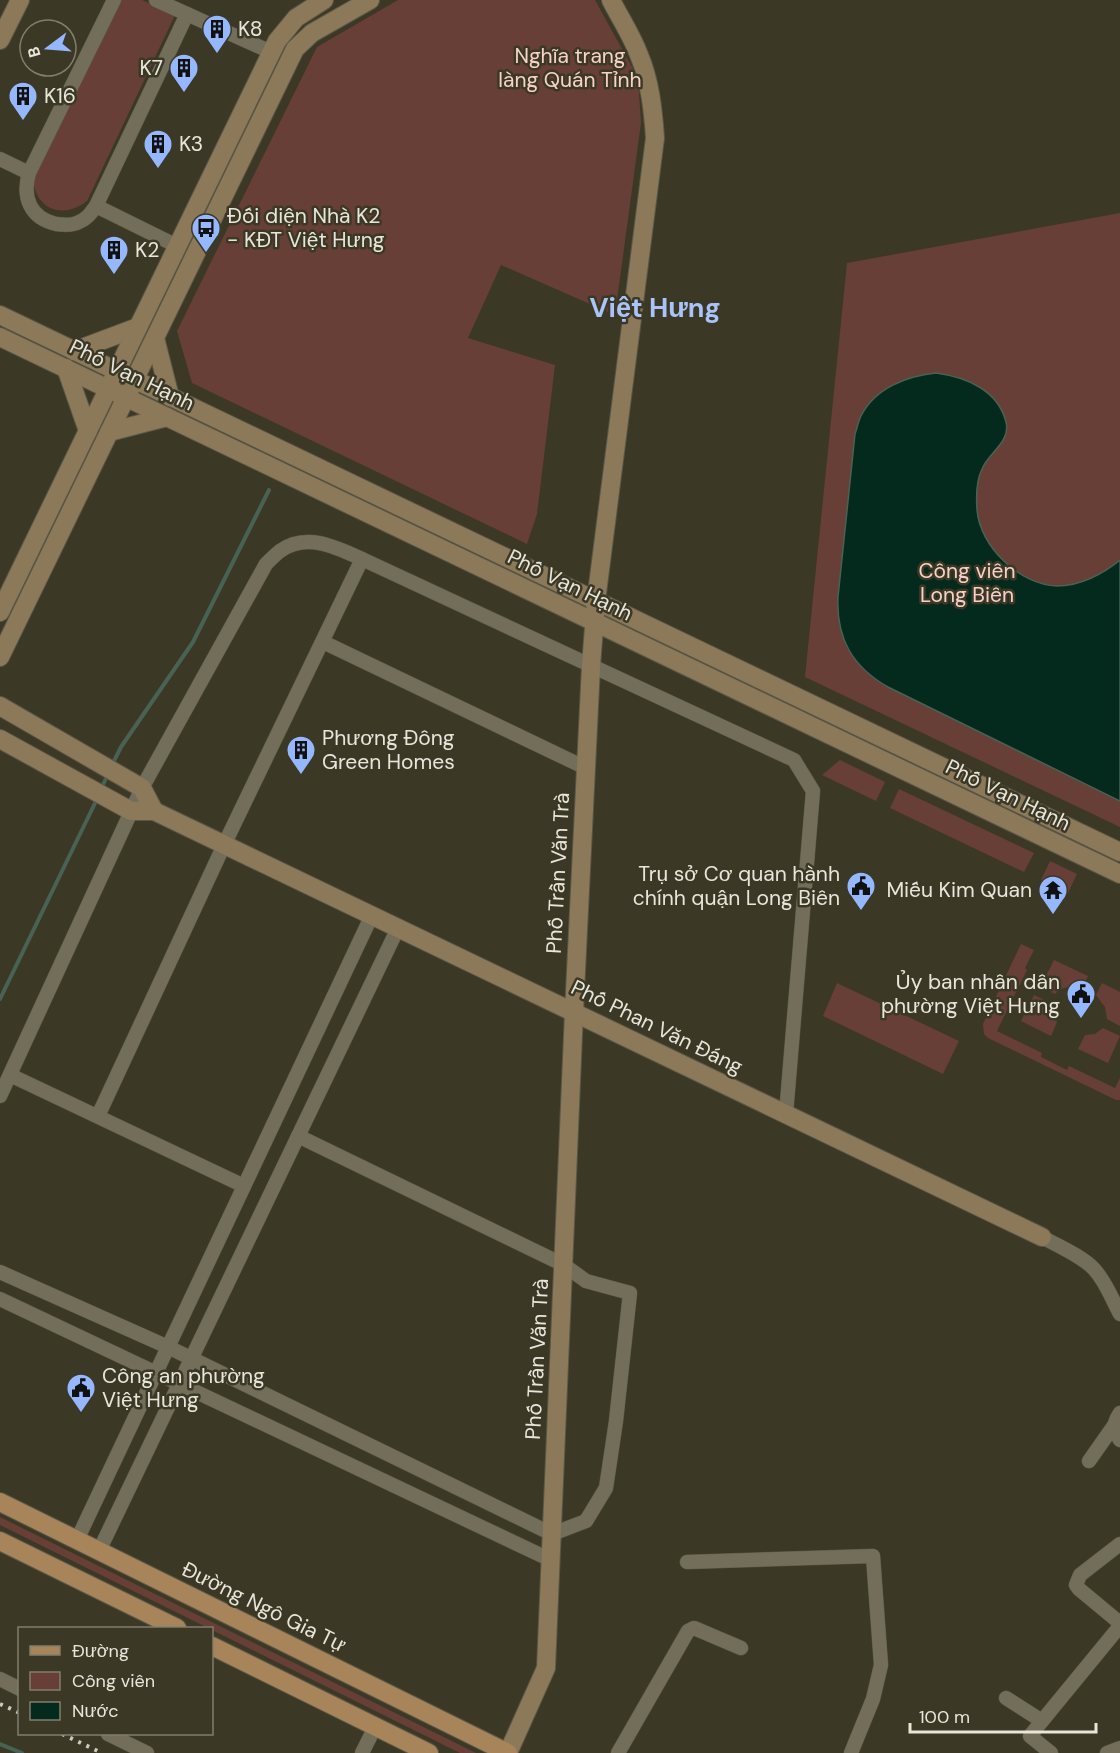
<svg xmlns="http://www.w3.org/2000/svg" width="1120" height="1753" viewBox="0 0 1120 1753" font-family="'DM Sans',sans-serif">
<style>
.green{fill:#673f36}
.water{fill:#032a1c;stroke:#486255;stroke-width:1.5}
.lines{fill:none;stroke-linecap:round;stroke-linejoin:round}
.stream{stroke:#486255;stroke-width:4}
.street-casing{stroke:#5a5747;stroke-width:15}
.secondary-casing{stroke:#5a5747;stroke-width:20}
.primary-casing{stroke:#5a5747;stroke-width:20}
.street{stroke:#726e5a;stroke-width:14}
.secondary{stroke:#8c7959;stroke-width:18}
.primary{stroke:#a78459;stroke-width:18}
.rail{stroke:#cdcbbf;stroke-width:4;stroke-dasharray:3 6;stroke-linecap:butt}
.labels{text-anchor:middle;stroke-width:5;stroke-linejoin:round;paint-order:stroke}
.poi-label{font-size:21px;fill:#e8e6db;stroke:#3c3826;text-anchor:start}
.park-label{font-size:21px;fill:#f8d1c8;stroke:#3c3826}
.street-label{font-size:21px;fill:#e8e6db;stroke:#3c3826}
.district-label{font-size:27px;font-weight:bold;fill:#a9c4f9;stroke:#3c3826}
</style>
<rect width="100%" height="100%" fill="#3c3826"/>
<g class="green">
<path d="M120 0H142L175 15 87 201C61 221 33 208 33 175Z"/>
<polygon points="398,0 595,0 638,78 641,123 615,315 501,265 468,338 555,365 537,514 527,544 192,383 177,331 317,47"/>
<polygon points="1120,213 1120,827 805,677 847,263"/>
<polygon points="840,760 885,782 876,801 822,775"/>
<polygon points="899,789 1034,853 1024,872 890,808"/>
<polygon points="1050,861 1077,874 1068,893 1041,880"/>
<polygon points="1021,944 1034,950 1025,968 1027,970 997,1031 1042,1053 1041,1057 1067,1070 1069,1066 1115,1088 1120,1078 1120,1100 1116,1100 988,1038 984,1034 983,1024"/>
<path d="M1054 960 1088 976 1082 988C1072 986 1062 986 1055 994L1038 986 1043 977 1045 978Z"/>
<polygon points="837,983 959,1041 943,1074 823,1016"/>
<polygon points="1102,983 1120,992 1120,1026 1107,1019 1105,1007 1096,995"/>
<polygon points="1034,995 1051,1003 1052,1013 1057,1022 1051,1036 1021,1021"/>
<polygon points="1103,1028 1120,1036 1108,1063 1078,1049 1085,1035 1095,1034"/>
<polygon points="0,1517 476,1753 460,1753 212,1630 212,1628 208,1628 0,1525"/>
</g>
<path class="water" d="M936 373C966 377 998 390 1006 422 1011 442 988 453 982 469 976 481 976 496 977 510 980 547 1020 585 1057 586 1080 586 1103 574 1120 560V801L888 687C853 667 836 639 838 597L855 434C857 429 858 422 861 416 875 388 907 376 936 373Z"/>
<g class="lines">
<g class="stream">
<polyline points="112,765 121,747 193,642 269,490"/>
<polyline points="101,789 108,774"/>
<polyline points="0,999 97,799"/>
<polyline points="0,1744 22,1753"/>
</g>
<g class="street-casing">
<g id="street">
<path d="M114 0 29 173C22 197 30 218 56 224 63 225 72 226 79 222 87 219 91 213 96 206L187 14"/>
<polyline points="156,0 271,52"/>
<polyline points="0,159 29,173"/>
<polyline points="96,206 177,246"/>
<polyline points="323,642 586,768"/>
<polyline points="10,1075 244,1186"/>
<path d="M0 1096 142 788 266 564C270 560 275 555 280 551 306 532 336 547 362 559"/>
<polyline points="98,1116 224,845 362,559 794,760 813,791 786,1114"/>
<path d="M1042 1237C1058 1246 1082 1256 1094 1269 1106 1282 1112 1299 1120 1314"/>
<polyline points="0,1272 168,1347 552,1534 586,1521 606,1488 616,1421 630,1293 586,1281 564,1265 298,1136"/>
<polyline points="0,1299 551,1560"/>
<path d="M1120 1413C1113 1423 1113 1430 1120 1440"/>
<polyline points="1089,1461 1115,1424"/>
<polyline points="77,1540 372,915"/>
<polyline points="1120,1544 1080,1575 1076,1585 1079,1589 1120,1623"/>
<polyline points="99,1551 398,928"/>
<polyline points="687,1562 873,1556 881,1665 873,1699 851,1753"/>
<polyline points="0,1679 20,1689"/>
<polyline points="1006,1698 1042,1721 1030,1736 1051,1753"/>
<polyline points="1042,1721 1120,1626"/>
<polyline points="108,1734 147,1753"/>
<polyline points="362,1753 375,1727"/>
<polyline points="618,1753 688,1631 694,1628 741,1648"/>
<polyline points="1107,1753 1120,1748"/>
</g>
</g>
<g class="secondary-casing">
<g id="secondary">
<polyline points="0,40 20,0"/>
<polyline points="0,315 1120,852"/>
<polyline points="0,337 1120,874"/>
<polyline points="155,338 170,397"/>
<polyline points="74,351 138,327"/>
<polyline points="66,368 88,431"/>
<polyline points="109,432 167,417"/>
<polyline points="0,612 277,41 296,18 324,0"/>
<polyline points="0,657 295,49 312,33 370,0"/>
<polyline points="0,706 142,788 154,811"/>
<polyline points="0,739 131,811 154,811 1042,1237"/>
<path d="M508 1753 546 1668 574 1012 591 666 596 601 655 138C653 109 650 81 639 55 632 36 620 18 611 0"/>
</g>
</g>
<g class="primary-casing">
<g id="primary">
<polyline points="0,1502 508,1753"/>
<polyline points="0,1541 177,1628"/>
<polyline points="212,1646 429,1753"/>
</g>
</g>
<use href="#street" class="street"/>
<use href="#secondary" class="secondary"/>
<use href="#primary" class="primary"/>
<g class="rail">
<polyline points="0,1704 20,1713"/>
<polyline points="62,1734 102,1753"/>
</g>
</g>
<defs>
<g id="building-pin" transform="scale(1.5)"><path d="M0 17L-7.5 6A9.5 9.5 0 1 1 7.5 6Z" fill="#94b7fd" stroke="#3c3826"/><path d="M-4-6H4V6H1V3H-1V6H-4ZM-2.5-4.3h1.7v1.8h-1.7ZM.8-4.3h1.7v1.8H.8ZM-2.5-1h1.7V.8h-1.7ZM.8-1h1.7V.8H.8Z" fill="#111"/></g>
<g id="bus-pin" transform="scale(1.5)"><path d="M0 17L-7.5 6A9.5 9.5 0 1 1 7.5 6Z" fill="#94b7fd" stroke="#3c3826"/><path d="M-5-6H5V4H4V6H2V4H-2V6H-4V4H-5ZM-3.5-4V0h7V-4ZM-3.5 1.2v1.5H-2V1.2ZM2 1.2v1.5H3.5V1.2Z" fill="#111"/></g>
<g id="civic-pin" transform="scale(1.5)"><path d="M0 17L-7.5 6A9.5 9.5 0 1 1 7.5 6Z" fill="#94b7fd" stroke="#3c3826"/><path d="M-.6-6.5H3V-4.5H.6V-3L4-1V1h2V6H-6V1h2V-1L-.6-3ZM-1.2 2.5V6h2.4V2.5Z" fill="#111"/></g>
<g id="temple-pin" transform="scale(1.5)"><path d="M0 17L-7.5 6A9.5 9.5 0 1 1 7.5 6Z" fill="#94b7fd" stroke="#3c3826"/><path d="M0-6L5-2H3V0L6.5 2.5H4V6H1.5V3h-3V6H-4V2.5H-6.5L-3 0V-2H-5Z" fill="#111"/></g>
</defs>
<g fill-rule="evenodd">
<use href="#building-pin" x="217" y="29"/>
<use href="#building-pin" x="184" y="68"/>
<use href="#building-pin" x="23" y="96"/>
<use href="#building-pin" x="158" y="144"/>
<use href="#bus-pin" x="206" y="228"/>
<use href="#building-pin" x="114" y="250"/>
<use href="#building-pin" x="301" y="750"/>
<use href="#civic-pin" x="861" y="886"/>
<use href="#temple-pin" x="1053" y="890"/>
<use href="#civic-pin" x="1081" y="994"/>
<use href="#civic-pin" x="81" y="1388"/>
</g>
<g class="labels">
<g class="poi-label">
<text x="238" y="36">K8</text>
<text x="163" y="75" text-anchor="end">K7</text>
<text x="44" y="103">K16</text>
<text x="179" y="151">K3</text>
<text x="227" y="223">Đối diện Nhà K2<tspan x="227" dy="24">- KĐT Việt Hưng</tspan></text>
<text x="135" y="257">K2</text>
<text x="322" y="745">Phương Đông<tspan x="322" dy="24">Green Homes</tspan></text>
<text x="840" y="881" text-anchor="end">Trụ sở Cơ quan hành<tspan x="840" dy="24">chính quận Long Biên</tspan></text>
<text x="1032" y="897" text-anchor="end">Miếu Kim Quan</text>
<text x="1060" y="989" text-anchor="end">Ủy ban nhân dân<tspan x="1060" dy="24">phường Việt Hưng</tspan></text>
<text x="102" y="1383">Công an phường<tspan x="102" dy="24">Việt Hưng</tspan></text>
</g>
<g class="park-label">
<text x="570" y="63">Nghĩa trang<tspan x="570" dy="24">làng Quán Tỉnh</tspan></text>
<text x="967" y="578">Công viên<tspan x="967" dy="24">Long Biên</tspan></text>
</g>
<g class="street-label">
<text transform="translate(132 375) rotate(26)" y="7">Phố Vạn Hạnh</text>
<text transform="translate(570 585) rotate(26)" y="7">Phố Vạn Hạnh</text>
<text transform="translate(1008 795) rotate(26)" y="7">Phố Vạn Hạnh</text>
<text transform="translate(558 873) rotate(-87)" y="7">Phố Trần Văn Trà</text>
<text transform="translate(657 1027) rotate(26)" y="7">Phố Phan Văn Đáng</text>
<text transform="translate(537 1359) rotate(-87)" y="7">Phố Trần Văn Trà</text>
<text transform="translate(264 1607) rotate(26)" y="7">Đường Ngô Gia Tự</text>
</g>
<g class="district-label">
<text x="655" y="317">Việt Hưng</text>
</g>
</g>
<rect x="18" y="1627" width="195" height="108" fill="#3c3826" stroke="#817e6e" stroke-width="1.5"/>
<rect x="30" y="1646" width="30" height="9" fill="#a78459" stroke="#817e6e" stroke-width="1.5"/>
<text x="72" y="1657" font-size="18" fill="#e8e6db">Đường</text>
<rect x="30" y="1672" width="30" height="18" fill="#673f36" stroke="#817e6e" stroke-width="1.5"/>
<text x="72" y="1687" font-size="18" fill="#e8e6db">Công viên</text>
<rect x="30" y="1702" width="30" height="18" fill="#032a1c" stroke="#817e6e" stroke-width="1.5"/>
<text x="72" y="1717" font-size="18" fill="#e8e6db">Nước</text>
<g transform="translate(48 48) rotate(254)"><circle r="28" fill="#3c3826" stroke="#817e6e" stroke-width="1.5"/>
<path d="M0-4.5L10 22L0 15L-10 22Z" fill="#94b7fd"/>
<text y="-9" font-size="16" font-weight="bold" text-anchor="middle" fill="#e8e6db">B</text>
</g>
<path d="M910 1723v9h186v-9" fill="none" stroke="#e8e6db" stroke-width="3"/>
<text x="919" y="1723" font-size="18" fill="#e8e6db" stroke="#3c3826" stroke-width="4.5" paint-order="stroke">100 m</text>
</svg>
